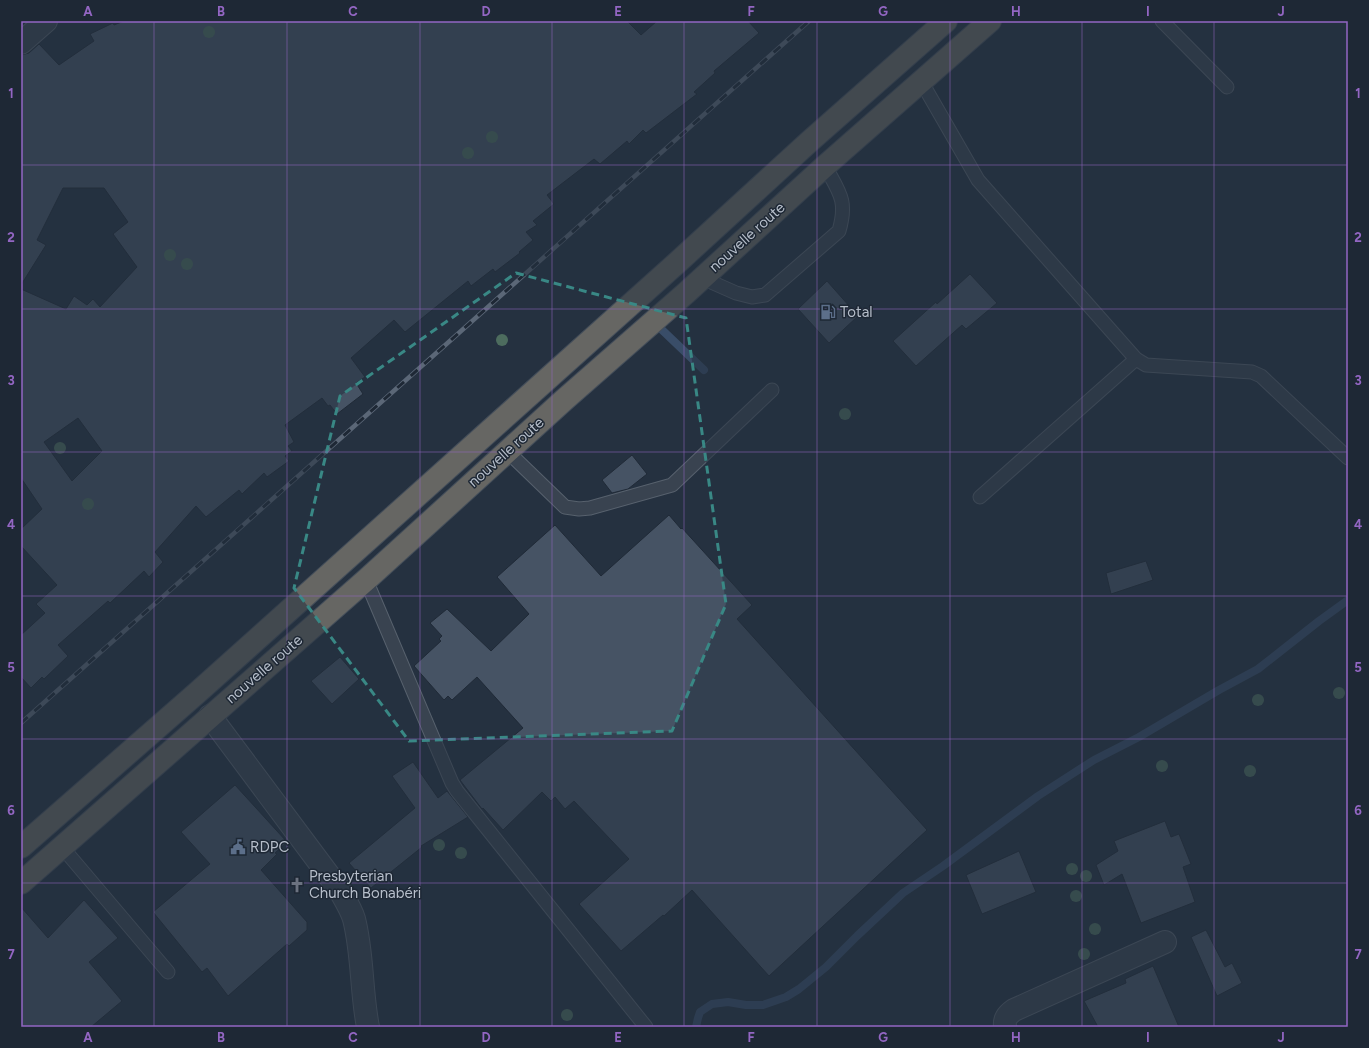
<svg xmlns="http://www.w3.org/2000/svg" width="1369" height="1048" viewBox="0 0 1369 1048" font-family="Figtree,sans-serif">
<style>
.lines{fill:none;stroke-linecap:round;stroke-linejoin:round}
.stream{stroke:#394d68;stroke-width:8}
.building{fill:#465364;stroke:#202a37;fill-rule:evenodd}
.service-casing{stroke:#57616d;stroke-width:15}
.minor-casing{stroke:#57616d;stroke-width:24}
.trunk-casing{stroke:#444e5a;stroke-width:24}
.service{stroke:#394350;stroke-width:13}
.minor{stroke:#394350;stroke-width:22}
.trunk{stroke:#666663;stroke-width:22}
.rail-casing{stroke:#5b6777;stroke-width:4.5}
.rail{stroke:#1e2835;stroke-width:3;stroke-dasharray:9;stroke-linecap:butt}
.tree{fill:#4d6c5e}
.marked{fill:none;stroke:#398885;stroke-width:3;stroke-dasharray:8 5;stroke-linejoin:round}
.grid{fill:none;stroke:#9366c3;stroke-width:1;stroke-opacity:0.55}
.labels{text-anchor:middle;stroke-width:3;stroke-linejoin:round;paint-order:stroke}
.street-label{font-size:15px;fill:#b6beca;stroke:#1e2835}
.poi-label{font-size:15px;fill:#b6beca;stroke:#1e2835;text-anchor:start}
.neatline{fill:none;stroke:#9366c3;stroke-width:1.5}
.grid-label{font-size:13px;text-anchor:middle;font-weight:bold;fill:#9366c3}
</style>
<rect width="100%" height="100%" fill="#253140"/>
<g class="lines">
<g class="stream">
<polyline points="653,332 659,327 704,370"/>
<polyline points="696,1027 698,1018 700,1012 712,1004 728,1002 746,1005 763,1005 786,997 799,989 826,967 857,936 903,893 943,866 1038,796 1094,760 1139,737 1219,690 1258,669 1319,621 1348,600"/>
</g>
</g>
<g class="building">
<path d="M124 21H627L641 35 657 21H748L759 33 714 71 715 73 694 92 697 94 646 133 643 130 629 144 627 141 600 164 594 159 547 195 554 204 533 221 537 225 526 232 533 240 519 252 520 253 495 272 493 269 471 286 468 281 405 332 394 320 351 358 365 377 356 383 363 394 337 414 330 405 328 406 322 398 285 425 294 442 288 446 292 451 285 456 289 461 267 477 264 473 242 494 239 490 206 517 196 506 155 552 163 562 149 577 144 571 110 603 108 601 58 645 68 656 44 679 42 677 31 688 21 677V635L45 613 36 604 57 585 21 546V529L42 509 21 478V289L66 309 74 296 87 305 93 299 100 307 137 267 113 234 128 222 104 188H63L37 240 46 245 21 285V55L29 53 39 44 59 65 94 41 90 34 113 23 114 25ZM78 418 102 451 72 481 44 442Z"/>
<polygon points="970,274 997,303 966,329 962,325 916,366 893,341 936,302 937,304"/>
<polygon points="827,281 858,316 829,343 798,309"/>
<polygon points="632,455 647,474 628,489 612,493 602,480"/>
<polygon points="669,515 681,529 682,528 752,605 737,619 927,830 769,976 692,890 664,916 663,915 621,951 579,904 629,859 574,801 565,809 555,797 551,801 542,792 503,830 483,808 482,809 460,780 523,728 477,677 452,700 448,696 444,700 414,666 441,641 439,639 442,636 430,623 447,609 491,651 529,614 497,577 555,525 601,576"/>
<polygon points="1146,561 1153,580 1111,594 1106,573"/>
<polygon points="340,657 359,679 332,704 311,681"/>
<polygon points="413,762 438,798 447,791 468,817 421,846 422,847 371,888 349,863 415,808 392,776"/>
<polygon points="235,785 287,842 275,853 277,854 261,870 307,922 307,930 289,946 287,944 228,996 207,968 202,972 153,912 210,864 181,832"/>
<polygon points="1165,821 1171,837 1179,834 1191,864 1183,867 1195,902 1141,923 1122,874 1104,885 1096,865 1118,851 1114,841"/>
<polygon points="1019,851 1036,892 982,914 966,875"/>
<polygon points="84,900 118,938 89,962 122,1001 91,1027 21,1027 21,907 48,938"/>
<polygon points="1206,930 1225,967 1232,963 1242,983 1217,996 1191,937"/>
<polygon points="1153,966 1179,1027 1098,1027 1084,1001 1126,983 1125,979"/>
</g>
<g class="lines">
<g class="service-casing">
<g id="service">
<polyline points="1162,21 1227,87"/>
<polyline points="921,81 978,180 1136,359 1146,365 1252,372 1261,376 1348,458"/>
<path d="M702 278 736 293 752 297 765 295 839 231C848 200 839 192 825 166"/>
<polyline points="507,451 565,507 579,509 590,508 672,485 772,390"/>
<polyline points="980,497 1136,359"/>
<polyline points="366,580 452,783 457,791 646,1027"/>
<polyline points="62,847 168,972"/>
</g>
</g>
<g class="minor-casing">
<g id="minor">
<polyline points="21,43 46,21"/>
<path d="M210 716 339 889C344 898 351 909 354 919 363 954 361 992 368 1027"/>
<path d="M1005 1027C1004 1019 1007 1015 1014 1010L1165 942"/>
</g>
</g>
<g class="trunk-casing">
<g id="trunk">
<polyline points="21,847 198,692 679,261 810,141 946,21"/>
<polyline points="21,883 366,580 564,400 686,293 825,166 990,21"/>
</g>
</g>
<use href="#service" class="service"/>
<use href="#minor" class="minor"/>
<use href="#trunk" class="trunk"/>
<g class="rail-casing">
<polyline id="rail" points="21,723 809,21"/>
</g>
<use href="#rail" class="rail"/>
</g>
<g class="tree">
<circle cx="209" cy="32" r="6"/>
<circle cx="492" cy="137" r="6"/>
<circle cx="468" cy="153" r="6"/>
<circle cx="170" cy="255" r="6"/>
<circle cx="187" cy="264" r="6"/>
<circle cx="502" cy="340" r="6"/>
<circle cx="845" cy="414" r="6"/>
<circle cx="60" cy="448" r="6"/>
<circle cx="88" cy="504" r="6"/>
<circle cx="1339" cy="693" r="6"/>
<circle cx="1258" cy="700" r="6"/>
<circle cx="1162" cy="766" r="6"/>
<circle cx="1250" cy="771" r="6"/>
<circle cx="439" cy="845" r="6"/>
<circle cx="461" cy="853" r="6"/>
<circle cx="1072" cy="869" r="6"/>
<circle cx="1086" cy="876" r="6"/>
<circle cx="1076" cy="896" r="6"/>
<circle cx="1095" cy="929" r="6"/>
<circle cx="1084" cy="954" r="6"/>
<circle cx="567" cy="1015" r="6"/>
</g>
<path d="M0 0H1369V1048H0ZM516 273 686 318 726 604 672 731 409 741 294 588 340 396Z" fill="#253140" fill-opacity=".55" fill-rule="evenodd"/>
<path class="marked" d="M516 273 686 318 726 604 672 731 409 741 294 588 340 396Z"/>
<path class="grid" d="M154 21V1027M287 21V1027M420 21V1027M552 21V1027M684 21V1027M817 21V1027M950 21V1027M1082 21V1027M1214 21V1027M21 165H1348M21 309H1348M21 452H1348M21 596H1348M21 739H1348M21 883H1348"/>
<defs>
<g id="fuel-bare" transform="scale(1.2)"><path d="M-5.5-6h7V0h2V4h1.3V-2.5L3-4.5l.8-.8L6-3V5H2.5V1h-1V6h-7ZM-4.2-4.7v3.2H.2V-4.7Z" fill="#5c6f8a" stroke="#1e2835" stroke-width="2.5" paint-order="stroke"/></g>
<g id="civic-bare" transform="scale(1.2)"><path d="M-.6-6.5H3V-4.5H.6V-3L4-1V1h2V6H-6V1h2V-1L-.6-3ZM-1.2 2.5V6h2.4V2.5Z" fill="#5c6f8a" stroke="#1e2835" stroke-width="2.5" paint-order="stroke"/></g>
<g id="church-bare" transform="scale(1.2)"><path d="M-1.2-6h2.4v3.5h3.3v2.4h-3.3V6h-2.4V-.1h-3.3v-2.4h3.3Z" fill="#6b7280" stroke="#1e2835" stroke-width="2.5" paint-order="stroke"/></g>
</defs>
<g fill-rule="evenodd">
<use href="#fuel-bare" x="828" y="312"/>
<use href="#civic-bare" x="238" y="847"/>
<use href="#church-bare" x="297" y="885"/>
</g>
<g class="labels">
<g class="street-label">
<text transform="translate(747 237) rotate(-42)" y="5">nouvelle route</text>
<text transform="translate(506 452) rotate(-42)" y="5">nouvelle route</text>
<text transform="translate(264 669) rotate(-41)" y="5">nouvelle route</text>
</g>
<g class="poi-label">
<text x="840" y="317">Total</text>
<text x="250" y="852">RDPC</text>
<text x="309" y="881">Presbyterian<tspan x="309" dy="17">Church Bonabéri</tspan></text>
</g>
</g>
<rect width="1369" height="1048" fill="none" stroke="#1e2835" stroke-width="44"/>
<rect x="22" y="22" width="1325" height="1004" class="neatline"/>
<g class="grid-label">
<text x="88" y="16">A</text>
<text x="221" y="16">B</text>
<text x="353" y="16">C</text>
<text x="486" y="16">D</text>
<text x="618" y="16">E</text>
<text x="751" y="16">F</text>
<text x="883" y="16">G</text>
<text x="1016" y="16">H</text>
<text x="1148" y="16">I</text>
<text x="1281" y="16">J</text>
<text x="11" y="98">1</text>
<text x="1358" y="98">1</text>
<text x="11" y="242">2</text>
<text x="1358" y="242">2</text>
<text x="11" y="385">3</text>
<text x="1358" y="385">3</text>
<text x="11" y="529">4</text>
<text x="1358" y="529">4</text>
<text x="11" y="672">5</text>
<text x="1358" y="672">5</text>
<text x="11" y="815">6</text>
<text x="1358" y="815">6</text>
<text x="11" y="959">7</text>
<text x="1358" y="959">7</text>
<text x="88" y="1042">A</text>
<text x="221" y="1042">B</text>
<text x="353" y="1042">C</text>
<text x="486" y="1042">D</text>
<text x="618" y="1042">E</text>
<text x="751" y="1042">F</text>
<text x="883" y="1042">G</text>
<text x="1016" y="1042">H</text>
<text x="1148" y="1042">I</text>
<text x="1281" y="1042">J</text>
</g>
</svg>
